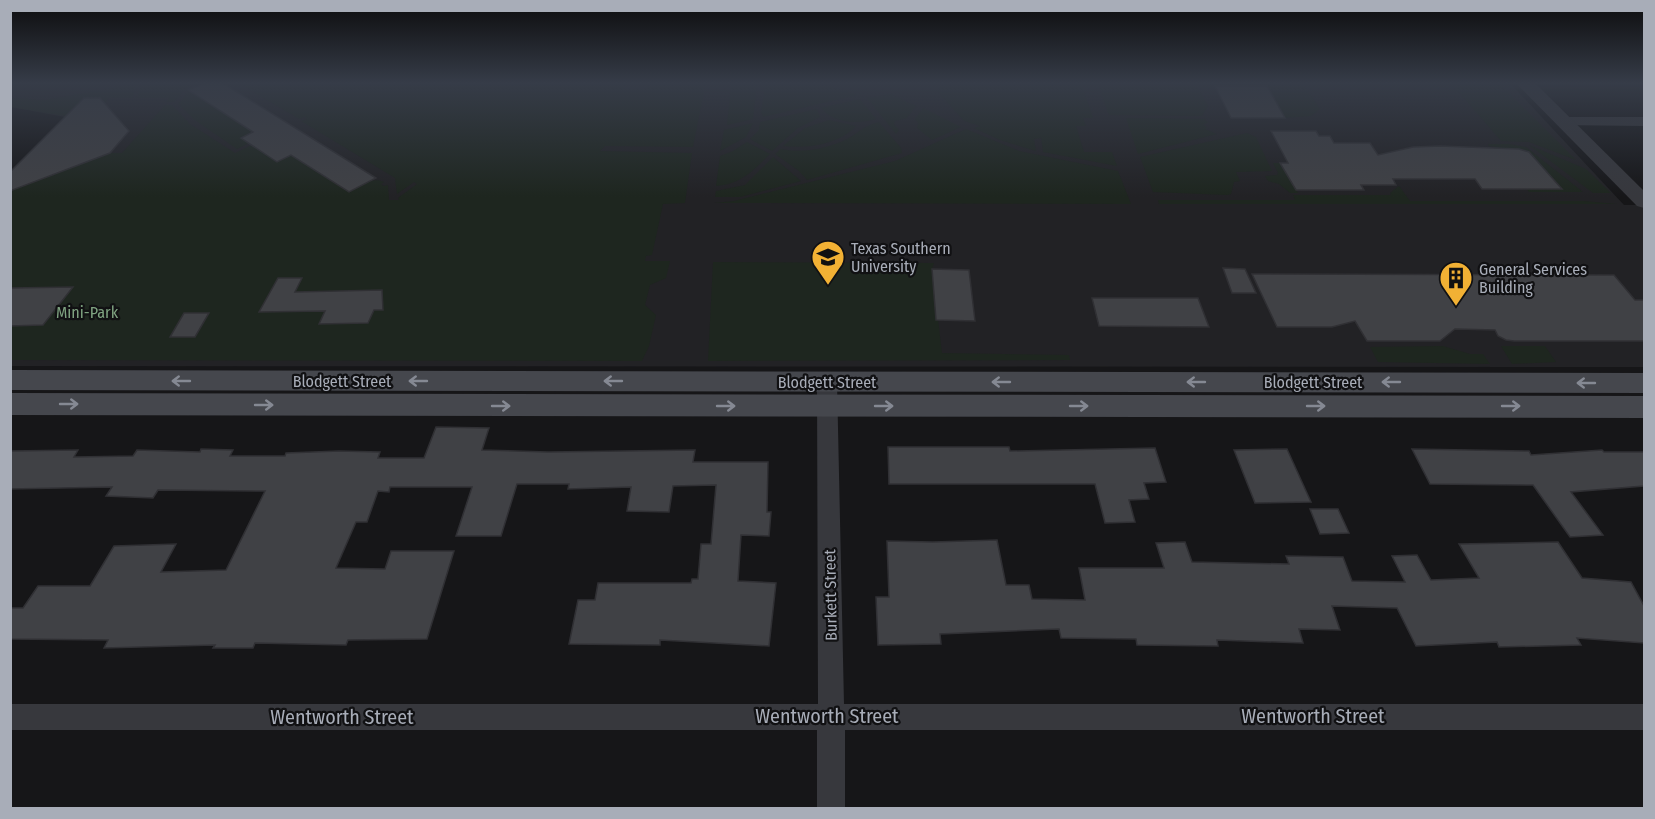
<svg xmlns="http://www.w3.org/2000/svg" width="1655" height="819" viewBox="0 0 1655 819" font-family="'Fira Sans Condensed',sans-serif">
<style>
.built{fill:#222225}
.green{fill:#1e261f}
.building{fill:#404145;stroke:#303034;stroke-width:1.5}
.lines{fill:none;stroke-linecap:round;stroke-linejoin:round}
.minor{fill:#37383d;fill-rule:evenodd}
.tertiary{fill:#37383d;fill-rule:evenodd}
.secondary{fill:#45474d;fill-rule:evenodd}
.oneway{stroke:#858993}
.labels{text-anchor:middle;stroke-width:4.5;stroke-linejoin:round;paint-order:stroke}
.poi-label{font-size:16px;fill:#a8adb8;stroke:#111113;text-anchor:start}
.park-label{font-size:16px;fill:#7fa381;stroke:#111113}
.street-label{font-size:16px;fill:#a8adb8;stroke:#111113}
.near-street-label{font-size:20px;fill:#a8adb8;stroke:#111113}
</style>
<rect width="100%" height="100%" fill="#161618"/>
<polygon class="built" points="11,82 1509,82 1624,205 1644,205 1644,367 11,366 11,172 65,117 11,107"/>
<g class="green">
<polygon points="149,82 201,82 186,88 174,102 166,102 169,98 137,98 142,83"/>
<path d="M237 82H626L624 89H647L649 82H706L693 147 605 146 600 151 692 153 685 203 663 204 652 255 646 256 645 261H670L666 278 650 285 645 305 656 315 649 346 642 361 11 360V190L110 153H122L165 105H172L190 124 235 153 252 145 280 160 291 155 349 192C360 186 373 176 384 182L381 184 384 186 388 185 389 200H399L398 198 417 184 414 182 397 194 395 178 301 121 307 119 305 117 299 119Z"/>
<polygon points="733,82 757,82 753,119 727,125 731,84"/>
<polygon points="766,82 817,82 857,95 763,117 761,112"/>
<polygon points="943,82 1081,82 1093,118 1083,118 1086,126 1076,126 1084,152 1112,152 1117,166 1043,152 1041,138 1034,139 1036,151 1000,140 974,128 980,126 964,121 937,91"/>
<polygon points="1270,82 1302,82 1320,109 1311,116 1285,118 1250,86"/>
<polygon points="1450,82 1498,82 1576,160 1529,142 1501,141"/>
<polygon points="136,84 133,98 110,97 105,103 100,98 84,98 65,116 11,107 10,98 45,100"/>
<polygon points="1104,86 1197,86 1208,106 1202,116 1109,115 1099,88"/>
<polygon points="189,91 253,132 241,138 249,143 237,149 196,121 178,104"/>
<polygon points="891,94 916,106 907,118 895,121 894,124 899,130 896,134 867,98"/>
<path d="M860 99 876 119C858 124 834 124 821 108Z"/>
<polygon points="923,108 961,127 932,140 917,128 918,123 915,119"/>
<polygon points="817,109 820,117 798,128 772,151 750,139 759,130 760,122"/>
<polygon points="1126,118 1206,119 1205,120 1208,122 1203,125 1207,127 1205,129 1217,134 1138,154"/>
<path d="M829 120 856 126C840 144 806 149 783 146L805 128Z"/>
<path d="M879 122 901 148 902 153 807 180 799 171 775 154 781 149C803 154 834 148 854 135 863 128 868 125 879 122Z"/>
<polygon points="753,123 746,137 720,151 724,130"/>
<polygon points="966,129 1019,151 1118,171 1131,204 714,203 734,201 895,161"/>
<polygon points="1247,133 1256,137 1272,171 1236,172 1240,181 1234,182 1231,194 1227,195 1153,192 1140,157"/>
<path d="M747 142 770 154C753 171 741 184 716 186L720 156 733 151Z"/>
<polygon points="1488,144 1509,144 1526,147 1583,192 1529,192 1526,188 1561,188 1529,152 1489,146"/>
<polygon points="1529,145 1586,169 1611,193 1593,193"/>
<polygon points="773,157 801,181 740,197 715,197 716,191 745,185"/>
<polygon points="1273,163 1280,163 1298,193 1290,193 1279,184 1268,181 1265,176 1277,175 1278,173"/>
<polygon points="1399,186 1410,201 1584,201 1617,204 1159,204 1158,200 1295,200 1293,195 1391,195 1390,193"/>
<polygon points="713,262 934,263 932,269 942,353 1069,355 1070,360 708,361"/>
<polygon points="1443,346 1470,354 1483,354 1490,364 1378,362 1370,347"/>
<polygon points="1501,346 1545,346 1556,362 1512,364"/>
</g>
<g class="building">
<polygon points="208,82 221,82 376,178 349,192 291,155 277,162 241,138 253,132 188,90"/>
<polygon points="1215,86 1267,86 1285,118 1231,118"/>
<polygon points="84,98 100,98 129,131 110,153 10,191 10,172"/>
<polygon points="1271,131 1316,131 1319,136 1330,136 1334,143 1370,143 1378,155 1413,147 1440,146 1519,149 1529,152 1562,189 1482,189 1475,179 1393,179 1396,185 1361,185 1364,190 1296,190 1280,163 1288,163"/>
<polygon points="1223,268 1245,269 1256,293 1232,293"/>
<polygon points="932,269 969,270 975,321 936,320"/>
<polygon points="1252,274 1614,275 1635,300 1644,300 1644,341 1514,341 1506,340 1498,336 1495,330 1455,329 1440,341 1367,341 1355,321 1332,327 1277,327"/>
<polygon points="278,278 302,278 295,292 382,290 383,310 374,310 368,323 319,324 325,311 259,312"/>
<polygon points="73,287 43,325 10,326 10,288"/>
<polygon points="1092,298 1198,298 1209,327 1099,326"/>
<polygon points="184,313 209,313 195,337 170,337"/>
<polygon points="436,427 489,428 482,450 548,452 695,450 693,462 768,462 767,512 771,512 769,536 741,535 738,581 776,583 769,646 660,640 660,645 569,644 578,600 595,600 598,583 691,583 692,579 698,579 701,544 711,544 716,485 673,486 669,512 627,511 631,487 568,489 569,484 517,484 501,536 456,536 472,487 390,487 389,492 378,491 367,522 356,522 336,568 385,569 391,551 454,551 427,639 348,640 346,645 255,643 253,648 213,648 215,645 104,648 108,640 10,639 10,608 23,608 38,586 90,586 114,546 176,544 161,572 226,570 265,491 158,490 153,498 106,496 112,487 10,489 10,451 78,450 74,457 133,456 137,450 200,452 201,449 233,450 230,456 285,456 286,453 339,451 380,452 378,458 424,458"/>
<polygon points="888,447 1009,447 1010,451 1155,448 1166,482 1144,483 1149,499 1129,500 1135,522 1105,523 1095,484 889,484"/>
<polygon points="1287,449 1311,502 1255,503 1234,450"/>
<polygon points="1412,449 1529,451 1531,455 1602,450 1604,452 1644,452 1644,486 1571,492 1603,535 1570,537 1533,485 1430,484"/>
<polygon points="1310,509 1338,509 1349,533 1320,534"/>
<polygon points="997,540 1006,585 1029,585 1032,599 1085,600 1079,568 1164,568 1156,543 1185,542 1192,562 1289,564 1286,556 1343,557 1352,581 1405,582 1392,556 1417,555 1431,580 1479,578 1459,544 1558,542 1582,578 1631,582 1644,606 1644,643 1577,638 1581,645 1499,647 1497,642 1416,646 1397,608 1332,606 1340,630 1299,629 1303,643 1217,640 1218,646 1137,645 1136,639 1061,638 1059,629 940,634 941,644 878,645 876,597 889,597 887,541 933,542"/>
</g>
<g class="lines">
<g class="minor">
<polygon points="1564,117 1644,117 1644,126 1559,125 1556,122"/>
<polygon points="827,374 834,377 837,382 844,704 1644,704 1644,730 845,730 845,808 817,808 817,730 10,730 10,704 818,704 817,382 820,377"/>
</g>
<polygon class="tertiary" points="1515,82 1534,82 1644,191 1644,208 1637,206"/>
<g class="secondary">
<polygon points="10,370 1644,373 1644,393 10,390"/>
<polygon points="10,393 1644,396 1644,418 10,415"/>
</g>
</g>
<defs><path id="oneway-shaft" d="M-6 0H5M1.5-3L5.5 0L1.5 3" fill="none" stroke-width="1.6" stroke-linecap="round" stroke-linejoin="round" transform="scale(1.5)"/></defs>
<g class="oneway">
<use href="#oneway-shaft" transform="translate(181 381) rotate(-180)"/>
<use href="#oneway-shaft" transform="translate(418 381) rotate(180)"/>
<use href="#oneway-shaft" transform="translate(613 381) rotate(180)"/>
<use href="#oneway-shaft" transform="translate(1001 382) rotate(-180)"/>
<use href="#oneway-shaft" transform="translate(1196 382) rotate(-180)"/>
<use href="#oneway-shaft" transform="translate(1391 382) rotate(-180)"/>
<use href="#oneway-shaft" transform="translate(1586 383) rotate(-180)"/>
<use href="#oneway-shaft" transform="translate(69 404)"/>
<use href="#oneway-shaft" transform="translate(264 405)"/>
<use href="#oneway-shaft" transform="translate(501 406)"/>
<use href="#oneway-shaft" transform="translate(726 406)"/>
<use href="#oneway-shaft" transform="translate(884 406)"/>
<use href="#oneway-shaft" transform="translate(1079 406)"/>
<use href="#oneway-shaft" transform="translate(1316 406)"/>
<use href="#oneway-shaft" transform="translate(1511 406)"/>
</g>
<linearGradient id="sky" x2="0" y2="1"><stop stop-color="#0c0c0d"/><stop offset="0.42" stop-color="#363c48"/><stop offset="1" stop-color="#363c48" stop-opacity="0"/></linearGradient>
<rect width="1655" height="197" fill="url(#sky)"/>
<defs>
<g id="university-pin" transform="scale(1.725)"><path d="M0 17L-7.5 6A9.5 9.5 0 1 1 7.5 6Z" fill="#f2b134" stroke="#111113"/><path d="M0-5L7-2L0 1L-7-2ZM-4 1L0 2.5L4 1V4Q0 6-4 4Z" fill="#111"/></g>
<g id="building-pin" transform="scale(1.725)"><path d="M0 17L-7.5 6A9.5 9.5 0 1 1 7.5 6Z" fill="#f2b134" stroke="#111113"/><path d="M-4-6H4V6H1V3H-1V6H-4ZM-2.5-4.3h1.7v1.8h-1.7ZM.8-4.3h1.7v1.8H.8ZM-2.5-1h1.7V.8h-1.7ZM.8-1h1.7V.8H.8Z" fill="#111"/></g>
</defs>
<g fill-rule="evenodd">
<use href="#university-pin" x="828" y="257"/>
<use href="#building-pin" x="1456" y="278"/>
</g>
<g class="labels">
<g class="poi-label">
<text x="851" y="254">Texas Southern<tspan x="851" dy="18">University</tspan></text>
<text x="1479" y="275">General Services<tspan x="1479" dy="18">Building</tspan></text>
</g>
<g class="park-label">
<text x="87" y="318">Mini-Park</text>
</g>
<g class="street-label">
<text x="342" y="387">Blodgett Street</text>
<text x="827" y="388">Blodgett Street</text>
<text x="1313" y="388">Blodgett Street</text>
<text transform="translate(830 595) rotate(-91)" y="6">Burkett Street</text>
</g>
<g class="near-street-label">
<text x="827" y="723">Wentworth Street</text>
<text x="1313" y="723">Wentworth Street</text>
<text x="342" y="724">Wentworth Street</text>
</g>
</g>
<rect width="1655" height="819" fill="none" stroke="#a8adb8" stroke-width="24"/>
</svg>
